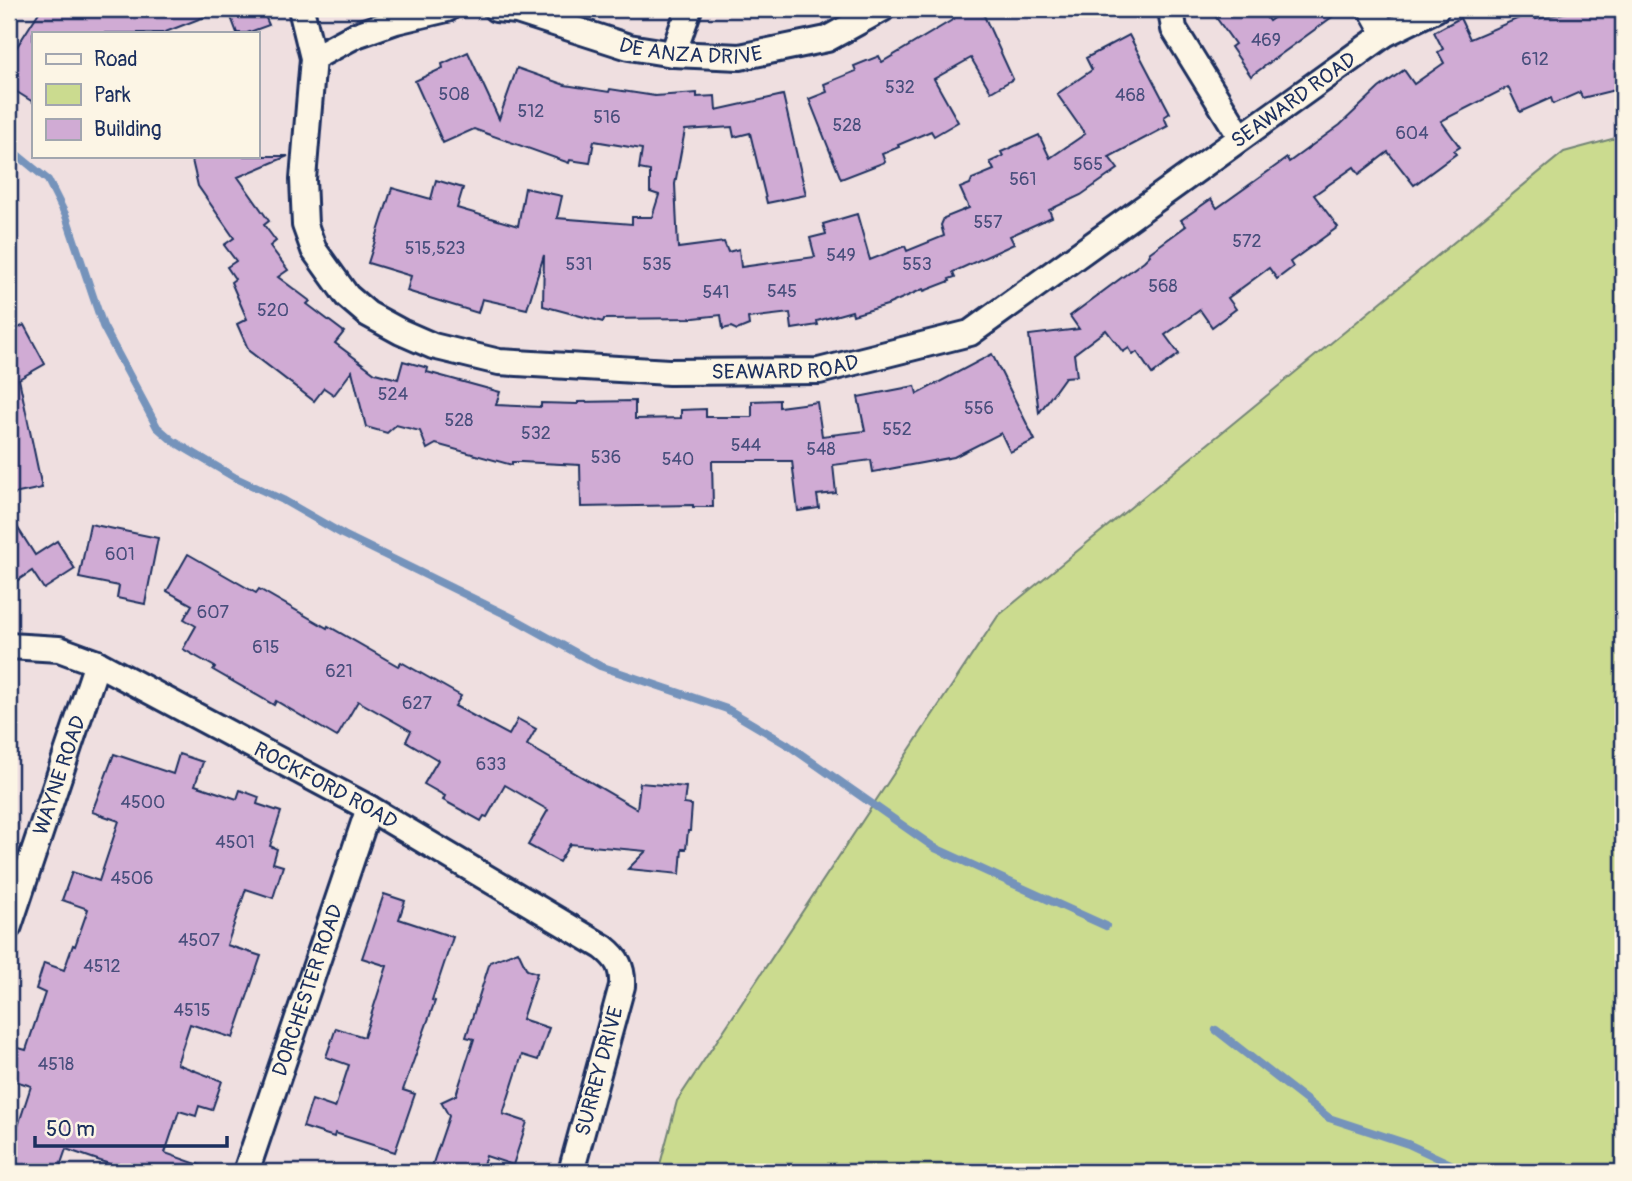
<svg xmlns="http://www.w3.org/2000/svg" width="1632" height="1181" viewBox="0 0 1632 1181" font-family="Pangolin,sans-serif">
<style>
.green{fill:#cbdb8f;stroke:#738576;stroke-width:2}
.lines{fill:none;stroke-linecap:round;stroke-linejoin:round}
.stream{stroke:#7493bb;stroke-width:8}
.building{fill:#d0abd4;stroke:#1b2f5e;stroke-width:2}
.minor-casing{stroke:#1b2f5e;stroke-width:30}
.minor{stroke:#fcf5e5;stroke-width:24}
.labels{text-anchor:middle;stroke-width:6;stroke-linejoin:round;paint-order:stroke}
.number-label{font-size:18px;fill:#484e7c}
.street-label{font-size:21px;fill:#1b2f5e;stroke:#fcf5e5}
</style>
<rect width="100%" height="100%" fill="#efdfe0"/>
<filter id="ink" filterUnits="userSpaceOnUse"><feTurbulence type="fractalNoise" baseFrequency=".0143" numOctaves="2"/><feDisplacementMap in="SourceGraphic" scale="14" xChannelSelector="R" yChannelSelector="G"/><feConvolveMatrix kernelMatrix="1 2 1 2 8 2 1 2 1" color-interpolation-filters="sRGB"/></filter>
<g filter="url(#ink)">
<polygon class="green" points="1623,136 1623,1172 658,1172 677,1101 998,616 1564,152"/>
<g class="lines">
<g class="stream">
<polyline points="9,148 48,180 66,216 103,326 157,427 173,441 234,477 283,500 344,535 513,618 600,666 727,709 788,745 935,848 1106,926"/>
<polyline points="1216,1030 1329,1118 1408,1144 1468,1172"/>
</g>
</g>
<g class="building">
<polygon points="41,9 222,9 222,10 163,33 33,33 33,102 9,87 9,59"/>
<polygon points="228,9 262,9 269,25 247,33 237,33"/>
<polygon points="947,9 981,9 1013,79 991,92 971,58 934,79 958,122 934,136 931,131 898,145 899,147 882,154 885,162 841,179 809,99 827,92 824,84 856,71 854,66 879,56 882,62 954,19"/>
<polygon points="1210,9 1260,9 1269,21 1286,9 1343,9 1251,76 1231,47 1235,44"/>
<polygon points="1582,9 1618,9 1623,32 1623,88 1582,98 1580,92 1553,104 1551,98 1520,112 1508,87 1441,121 1460,147 1454,151 1456,154 1414,185 1388,152 1359,174 1354,167 1314,195 1338,227 1290,262 1293,267 1277,279 1269,268 1228,298 1236,309 1212,327 1200,310 1165,335 1179,354 1152,374 1137,352 1133,355 1129,348 1123,352 1106,330 1074,354 1077,376 1065,377 1039,413 1029,335 1079,329 1070,316 1144,261 1150,255 1149,253 1186,226 1181,220 1211,199 1217,208 1287,158 1289,162 1340,125 1379,88 1404,70 1414,84 1444,63 1438,52 1443,49 1434,32 1460,18 1470,39 1533,12 1536,19"/>
<polygon points="1129,35 1170,113 1164,117 1168,126 1109,157 1118,169 1081,195 1049,210 1052,217 1010,236 1014,244 953,272 955,277 949,279 950,281 924,291 923,289 887,305 853,315 852,311 817,321 818,325 792,329 790,313 748,318 749,325 737,330 731,327 723,329 721,315 694,318 604,319 603,322 543,306 544,255 527,309 482,299 478,313 407,291 411,276 368,263 392,188 431,199 436,180 463,188 457,208 518,226 525,188 562,196 557,218 632,224 632,217 652,217 659,195 650,192 650,171 639,169 642,149 594,141 590,163 570,160 569,163 474,129 443,143 415,81 443,68 442,64 468,52 499,119 517,68 565,85 609,92 610,89 655,96 697,93 697,97 715,96 716,110 783,95 806,195 767,203 750,133 734,137 732,127 685,130 675,184 678,248 724,242 728,252 739,249 741,267 815,257 810,238 826,234 823,224 857,214 870,260 905,246 907,251 944,236 941,225 944,218 969,208 960,188 970,184 972,179 994,170 990,162 1003,156 1001,152 1039,135 1050,158 1085,134 1057,94 1092,70 1086,58"/>
<polygon points="191,156 288,156 238,177 269,221 264,225 276,241 270,246 288,270 278,277 310,301 307,304 344,332 335,343 375,373 398,379 403,361 428,368 427,372 500,392 496,405 541,407 541,403 578,404 578,402 635,401 635,419 681,418 681,410 706,409 706,417 752,417 752,401 779,400 779,407 817,402 822,436 865,431 858,397 915,386 917,394 992,354 1035,440 1010,452 1001,433 954,457 873,472 871,460 833,465 836,493 817,495 819,508 798,511 792,461 712,461 713,507 693,507 693,505 581,507 580,465 521,462 512,462 512,465 436,444 427,449 420,431 396,425 387,433 366,427 352,371 334,395 324,388 314,401 249,351 237,324 247,319 231,282 235,279 227,267 236,261 224,245 234,238 198,186"/>
<polygon points="24,325 45,364 19,379 42,488 9,495 9,333"/>
<polygon points="9,514 35,555 57,541 75,569 44,589 32,571 9,586"/>
<polygon points="90,524 158,538 145,604 117,598 119,586 79,578"/>
<polygon points="188,554 256,593 259,589 327,628 328,626 398,666 401,662 461,696 455,706 509,735 518,719 536,729 527,745 637,809 640,783 686,787 684,804 692,805 690,831 688,831 686,849 682,849 680,874 628,869 646,851 570,844 559,862 528,845 548,810 505,785 487,817 484,816 481,821 443,800 445,796 424,784 438,760 406,741 411,731 358,701 337,737 276,701 274,705 213,670 215,667 183,649 196,626 184,619 192,605 167,591"/>
<polygon points="114,754 173,774 179,754 203,762 195,785 237,799 240,790 259,797 257,804 281,812 270,846 277,849 273,863 283,866 273,898 246,889 227,945 261,956 233,1038 190,1024 177,1064 222,1081 212,1110 199,1106 196,1116 179,1111 165,1153 211,1169 211,1172 110,1172 112,1165 66,1149 58,1172 9,1172 9,1154 31,1086 9,1079 9,1066 15,1047 26,1050 45,993 36,989 44,963 64,970 73,945 75,946 88,909 62,900 72,872 99,881 119,821 92,812"/>
<polygon points="384,894 405,901 399,919 453,937 432,1000 435,1001 403,1090 415,1094 395,1152 335,1133 334,1137 303,1127 312,1100 335,1108 349,1065 326,1057 336,1028 364,1037 387,966 362,958"/>
<polygon points="518,951 527,970 537,973 522,1019 549,1028 538,1060 522,1055 503,1114 527,1122 513,1165 486,1156 480,1172 430,1172 449,1116 441,1102 456,1095 474,1039 466,1037 490,962"/>
</g>
<g class="lines">
<g class="minor-casing">
<g id="minor">
<path id="s1" d="M301 9 313 58 303 179 305 225 314 250 347 296 368 314 401 332 433 346 499 362 669 372 819 371 970 333 1385 34 1436 9"/>
<path id="s2" d="M496 9 517 11 629 47 673 54 740 57 827 39 882 9"/>
<polyline points="1171,9 1174,29 1240,136"/>
<polyline points="1371,9 1385,34"/>
<polyline points="673,54 689,9"/>
<polyline points="313,58 356,35 396,21 447,9"/>
<path id="s3" d="M9 646 59 649 97 663 369 808 603 947C617 958 623 967 622 986L571 1172"/>
<path id="s4" d="M9 926 97 663"/>
<path id="s5" d="M246 1172 369 808"/>
</g>
</g>
<use href="#minor" class="minor"/>
</g>
</g>
<g class="labels">
<g class="number-label">
<text x="1266" y="46">469</text>
<text x="1535" y="65">612</text>
<text x="900" y="93">532</text>
<text x="454" y="100">508</text>
<text x="1130" y="101">468</text>
<text x="531" y="117">512</text>
<text x="607" y="123">516</text>
<text x="847" y="131">528</text>
<text x="1412" y="139">604</text>
<text x="1088" y="170">565</text>
<text x="1023" y="185">561</text>
<text x="988" y="228">557</text>
<text x="1247" y="247">572</text>
<text x="435" y="254">515,523</text>
<text x="841" y="261">549</text>
<text x="579" y="270">531</text>
<text x="657" y="270">535</text>
<text x="917" y="270">553</text>
<text x="1163" y="292">568</text>
<text x="782" y="297">545</text>
<text x="716" y="298">541</text>
<text x="273" y="316">520</text>
<text x="393" y="400">524</text>
<text x="979" y="414">556</text>
<text x="459" y="426">528</text>
<text x="897" y="435">552</text>
<text x="536" y="439">532</text>
<text x="746" y="451">544</text>
<text x="821" y="455">548</text>
<text x="606" y="463">536</text>
<text x="678" y="465">540</text>
<text x="120" y="560">601</text>
<text x="213" y="618">607</text>
<text x="266" y="653">615</text>
<text x="339" y="677">621</text>
<text x="417" y="709">627</text>
<text x="491" y="770">633</text>
<text x="143" y="808">4500</text>
<text x="235" y="848">4501</text>
<text x="132" y="884">4506</text>
<text x="199" y="946">4507</text>
<text x="102" y="972">4512</text>
<text x="192" y="1016">4515</text>
<text x="56" y="1070">4518</text>
</g>
<g class="street-label">
<text dy="7" stroke="none"><textPath href="#s2" startOffset="201">DE ANZA DRIVE</textPath></text>
<text dy="7" stroke="none"><textPath href="#s1" startOffset="1344">SEAWARD ROAD</textPath></text>
<text dy="7" stroke="none"><textPath href="#s1" startOffset="756">SEAWARD ROAD</textPath></text>
<text dy="7" stroke="none"><textPath href="#s4" startOffset="159">WAYNE ROAD</textPath></text>
<text dy="7" stroke="none"><textPath href="#s3" startOffset="350">ROCKFORD ROAD</textPath></text>
<text dy="7" stroke="none"><textPath href="#s5" startOffset="192">DORCHESTER ROAD</textPath></text>
<text transform="translate(599 1071) rotate(-75)" y="7">SURREY DRIVE</text>
</g>
</g>
<rect width="1632" height="1181" fill="none" stroke="#fcf5e5" stroke-width="35"/>
<rect x="18" y="18" width="1597" height="1146" fill="none" stroke="#1b2f5e" stroke-width="2.5" filter="url(#ink)"/>
<rect x="32" y="32" width="228" height="126" fill="#fcf5e5" stroke="#a2a6af" stroke-width="2"/>
<rect x="46" y="54" width="35" height="10" fill="#fcf5e5" stroke="#a2a6af" stroke-width="2"/>
<text x="94" y="66" font-size="21" fill="#1b2f5e">Road</text>
<rect x="46" y="84" width="35" height="21" fill="#cbdb8f" stroke="#a2a6af" stroke-width="2"/>
<text x="94" y="102" font-size="21" fill="#1b2f5e">Park</text>
<rect x="46" y="119" width="35" height="21" fill="#d0abd4" stroke="#a2a6af" stroke-width="2"/>
<text x="94" y="136" font-size="21" fill="#1b2f5e">Building</text>
<path d="M35 1136v10h192v-10" fill="none" stroke="#1b2f5e" stroke-width="3.5"/>
<text x="46" y="1136" font-size="21" fill="#1b2f5e" stroke="#fcf5e5" stroke-width="5" paint-order="stroke">50 m</text>
</svg>
